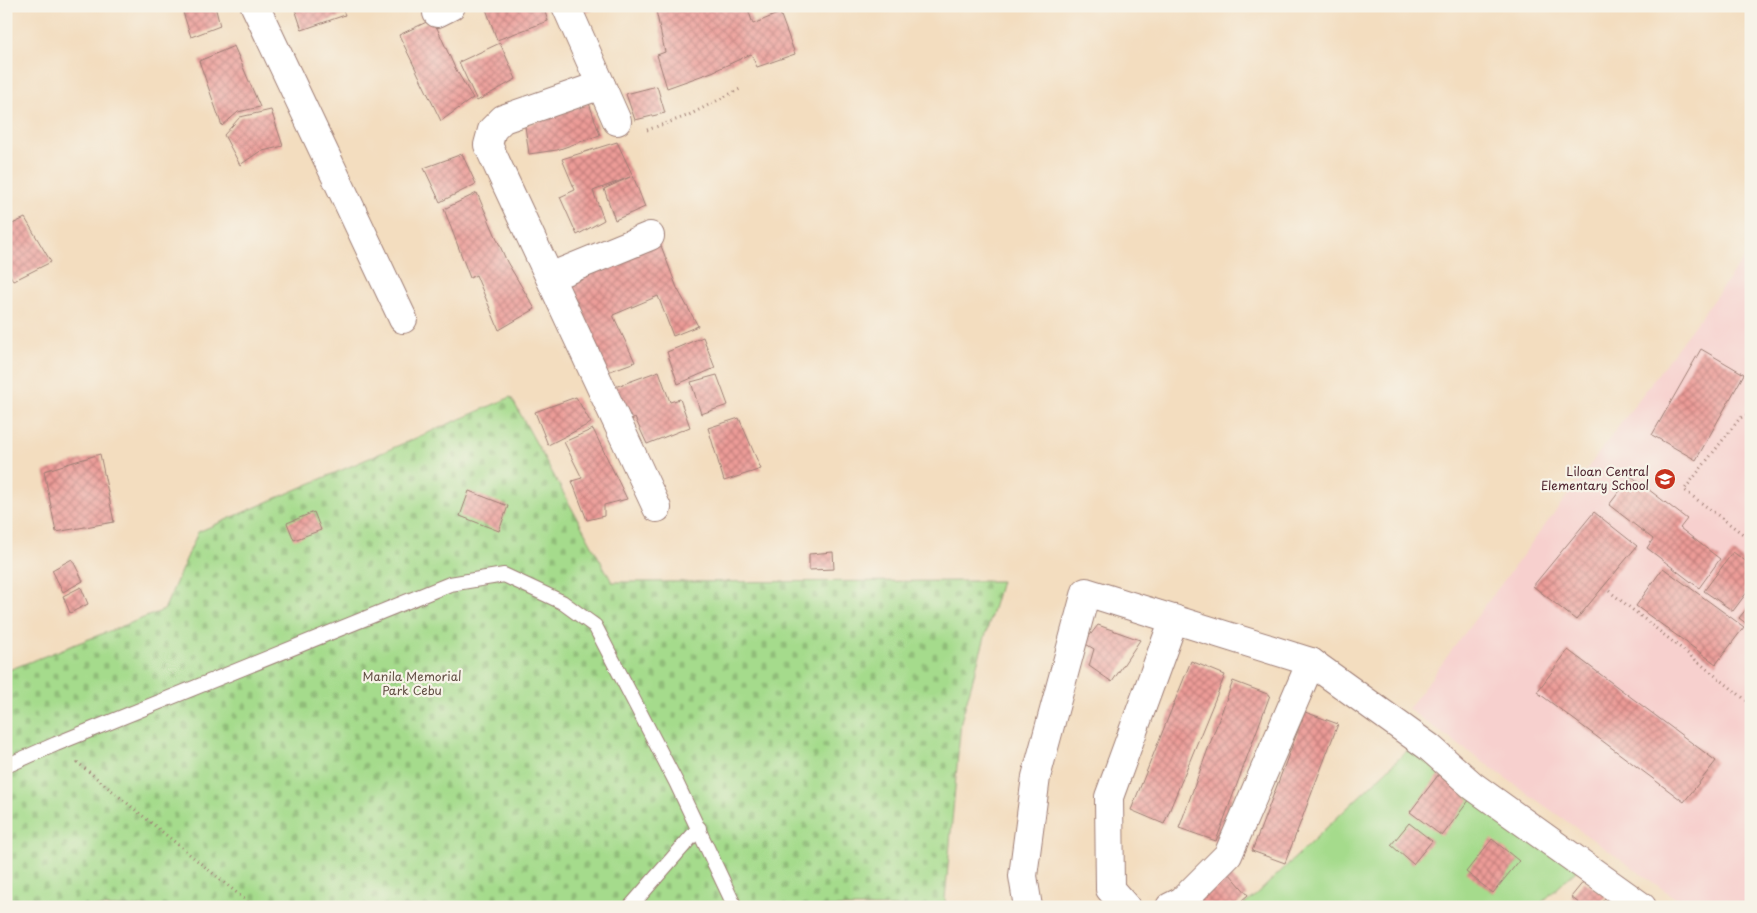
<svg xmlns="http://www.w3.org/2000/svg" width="1757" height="913" viewBox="0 0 1757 913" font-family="'Playpen Sans',sans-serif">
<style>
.built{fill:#f7d0ce}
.grass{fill:#a5db8c;stroke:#787d5c}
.cemetery{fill:url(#cemetery-stones);stroke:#787d5c}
.building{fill:url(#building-cross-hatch)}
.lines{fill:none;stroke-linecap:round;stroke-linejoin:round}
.lane-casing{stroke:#9e7e75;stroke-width:16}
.street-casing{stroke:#9e7e75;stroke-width:30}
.path{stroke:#9e7e75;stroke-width:3;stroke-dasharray:1 4;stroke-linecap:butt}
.lane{stroke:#fff;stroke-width:14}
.street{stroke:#fff;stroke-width:28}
.labels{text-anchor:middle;stroke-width:4.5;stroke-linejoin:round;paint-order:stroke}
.poi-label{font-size:12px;fill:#4a1f2b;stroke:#f7f3e8;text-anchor:end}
.park-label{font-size:12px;fill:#614e43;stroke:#f7f3e8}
</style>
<defs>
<pattern id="cemetery-stones" width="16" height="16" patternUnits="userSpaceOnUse" patternTransform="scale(1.25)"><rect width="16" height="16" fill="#a5db8c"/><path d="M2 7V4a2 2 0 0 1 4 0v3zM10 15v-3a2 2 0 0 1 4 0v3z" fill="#90bc79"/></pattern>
<pattern id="building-cross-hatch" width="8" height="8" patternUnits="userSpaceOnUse" patternTransform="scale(1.25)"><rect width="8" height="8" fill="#ec9b97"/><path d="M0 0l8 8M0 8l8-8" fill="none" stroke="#c17e7b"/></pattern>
</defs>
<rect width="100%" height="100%" fill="#f7f3e8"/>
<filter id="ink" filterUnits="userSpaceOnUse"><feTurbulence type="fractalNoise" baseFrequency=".02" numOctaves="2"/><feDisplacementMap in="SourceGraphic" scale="10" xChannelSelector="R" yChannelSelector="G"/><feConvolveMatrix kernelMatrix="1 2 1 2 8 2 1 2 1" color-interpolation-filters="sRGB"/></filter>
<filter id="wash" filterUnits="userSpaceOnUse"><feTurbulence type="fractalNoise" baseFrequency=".0096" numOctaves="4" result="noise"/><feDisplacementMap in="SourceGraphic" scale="20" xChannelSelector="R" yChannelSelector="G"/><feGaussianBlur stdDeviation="1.12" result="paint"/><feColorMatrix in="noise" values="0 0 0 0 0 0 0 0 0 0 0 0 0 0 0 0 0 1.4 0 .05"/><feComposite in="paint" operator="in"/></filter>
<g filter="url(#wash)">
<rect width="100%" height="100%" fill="#f3ddbf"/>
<polygon class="built" points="1751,249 1751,907 1688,907 1408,709"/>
<polygon class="grass" points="1411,747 1578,869 1537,907 1241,907 1256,895"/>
<polygon class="cemetery" points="511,397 612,582 1001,581 961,721 945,899 946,907 6,907 6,671 164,610 198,532"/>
<g id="blocks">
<g class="building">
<polygon points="181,6 215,6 220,26 191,37"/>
<polygon points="294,6 341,6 345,15 302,30"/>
<polygon points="485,6 543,6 548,21 497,40"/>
<polygon points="577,6 602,6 602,7 580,14"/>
<polygon points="655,6 747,6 753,24 780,13 795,54 757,67 751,54 712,72 667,88 657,55 665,52"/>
<polygon points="433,19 455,68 473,98 441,121 399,35"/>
<polygon points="500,43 516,79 477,101 459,62"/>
<polygon points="234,46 260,107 238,112 222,126 199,61"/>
<polygon points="657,86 665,113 635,120 626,94"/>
<polygon points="589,103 600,135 557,150 529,154 525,126"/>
<polygon points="271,110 283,146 259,152 240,165 224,135 240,117"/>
<polygon points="617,142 633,176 645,207 615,220 604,189 630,177 593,191 604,220 577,235 560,197 575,190 562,159"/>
<polygon points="462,154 476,184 440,202 424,168"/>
<polygon points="477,193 507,262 535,309 499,330 476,275 470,278 444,209"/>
<polygon points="25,218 51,262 13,281 6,266 6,227"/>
<polygon points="660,243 677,288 698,326 673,336 658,296 613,315 635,362 605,373 562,276"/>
<polygon points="703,337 715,368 678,384 667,352"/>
<polygon points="1701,349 1744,374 1696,460 1652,435"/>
<polygon points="659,371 670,402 680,399 690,427 647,444 635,418 622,425 612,388"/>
<polygon points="717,375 728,405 701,414 691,382"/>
<polygon points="576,397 591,423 548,445 535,412"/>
<polygon points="739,418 761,469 724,481 708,428"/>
<polygon points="593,429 627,499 604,505 604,516 587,520 572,481 582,478 564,442"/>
<polygon points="100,454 114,522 56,532 44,471"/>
<polygon points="1631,476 1687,519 1680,528 1720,559 1699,588 1647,548 1653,539 1609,505"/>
<polygon points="469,491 508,506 499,531 460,516"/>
<polygon points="314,512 321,530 294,540 287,523"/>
<polygon points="1594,512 1637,546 1576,620 1533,586"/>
<polygon points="833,552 834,569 809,570 809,554"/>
<polygon points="1733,552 1751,565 1751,587 1733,611 1704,591"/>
<polygon points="72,559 83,581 63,592 52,570"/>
<polygon points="1663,568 1744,627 1716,664 1636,606"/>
<polygon points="81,587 88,604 70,613 63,596"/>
<polygon points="1751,603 1751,627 1739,618"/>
<polygon points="1098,625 1140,640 1112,682 1089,666 1094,649 1084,643"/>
<polygon points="1568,650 1716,761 1684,802 1537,692"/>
<polygon points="1191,661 1225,675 1164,824 1131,810"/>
<polygon points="1233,681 1270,695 1216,841 1179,828"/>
<polygon points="1305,712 1338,724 1285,863 1252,851"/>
<polygon points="1439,774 1470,799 1442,836 1410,812"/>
<polygon points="1409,823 1432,841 1413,864 1391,845"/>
<polygon points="1492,839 1519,861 1493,893 1466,872"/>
<polygon points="1229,873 1248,895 1234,907 1188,907"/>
<polygon points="1584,881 1606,896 1599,907 1584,907 1571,897"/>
</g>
</g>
</g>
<g filter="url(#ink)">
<use href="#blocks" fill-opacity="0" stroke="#9e7e75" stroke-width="1"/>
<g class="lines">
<g class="lane-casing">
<g id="lane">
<polyline points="6,766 56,744 450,584 504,575 562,602 595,626 676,782 735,907"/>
<polyline points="630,907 699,828"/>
</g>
</g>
<g class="street-casing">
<g id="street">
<polyline points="255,6 403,319"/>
<polyline points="566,6 617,121"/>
<polyline points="437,13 451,6"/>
<polyline points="601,85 503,119 492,130 488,145 657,508"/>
<polyline points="550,277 650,236"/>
<polyline points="1028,907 1023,876 1036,777 1086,592 1311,662 1429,747 1473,786 1642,907"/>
<polyline points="1126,907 1110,889 1109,797 1174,619"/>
<polyline points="1170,907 1182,901 1228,855 1311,662"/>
</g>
</g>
<g class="path">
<polyline points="647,130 687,116 740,89"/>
<polyline points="1751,413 1740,418 1684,490 1751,540"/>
<polyline points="1609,591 1751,704"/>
<polyline points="77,762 254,907"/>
</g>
<use href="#lane" class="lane"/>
<use href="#street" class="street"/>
</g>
</g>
<defs>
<g id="school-disc" transform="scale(1.125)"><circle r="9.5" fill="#c8321e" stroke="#f7f3e8"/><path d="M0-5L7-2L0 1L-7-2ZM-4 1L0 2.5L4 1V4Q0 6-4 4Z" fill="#fff"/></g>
</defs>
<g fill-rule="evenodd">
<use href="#school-disc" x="1665" y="479"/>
</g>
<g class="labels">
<g class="poi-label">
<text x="1649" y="476">Liloan Central<tspan x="1649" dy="14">Elementary School</tspan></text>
</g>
<g class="park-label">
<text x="412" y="681">Manila Memorial<tspan x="412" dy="14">Park Cebu</tspan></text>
</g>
</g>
<rect width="1757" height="913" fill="none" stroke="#f7f3e8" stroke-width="25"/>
</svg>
